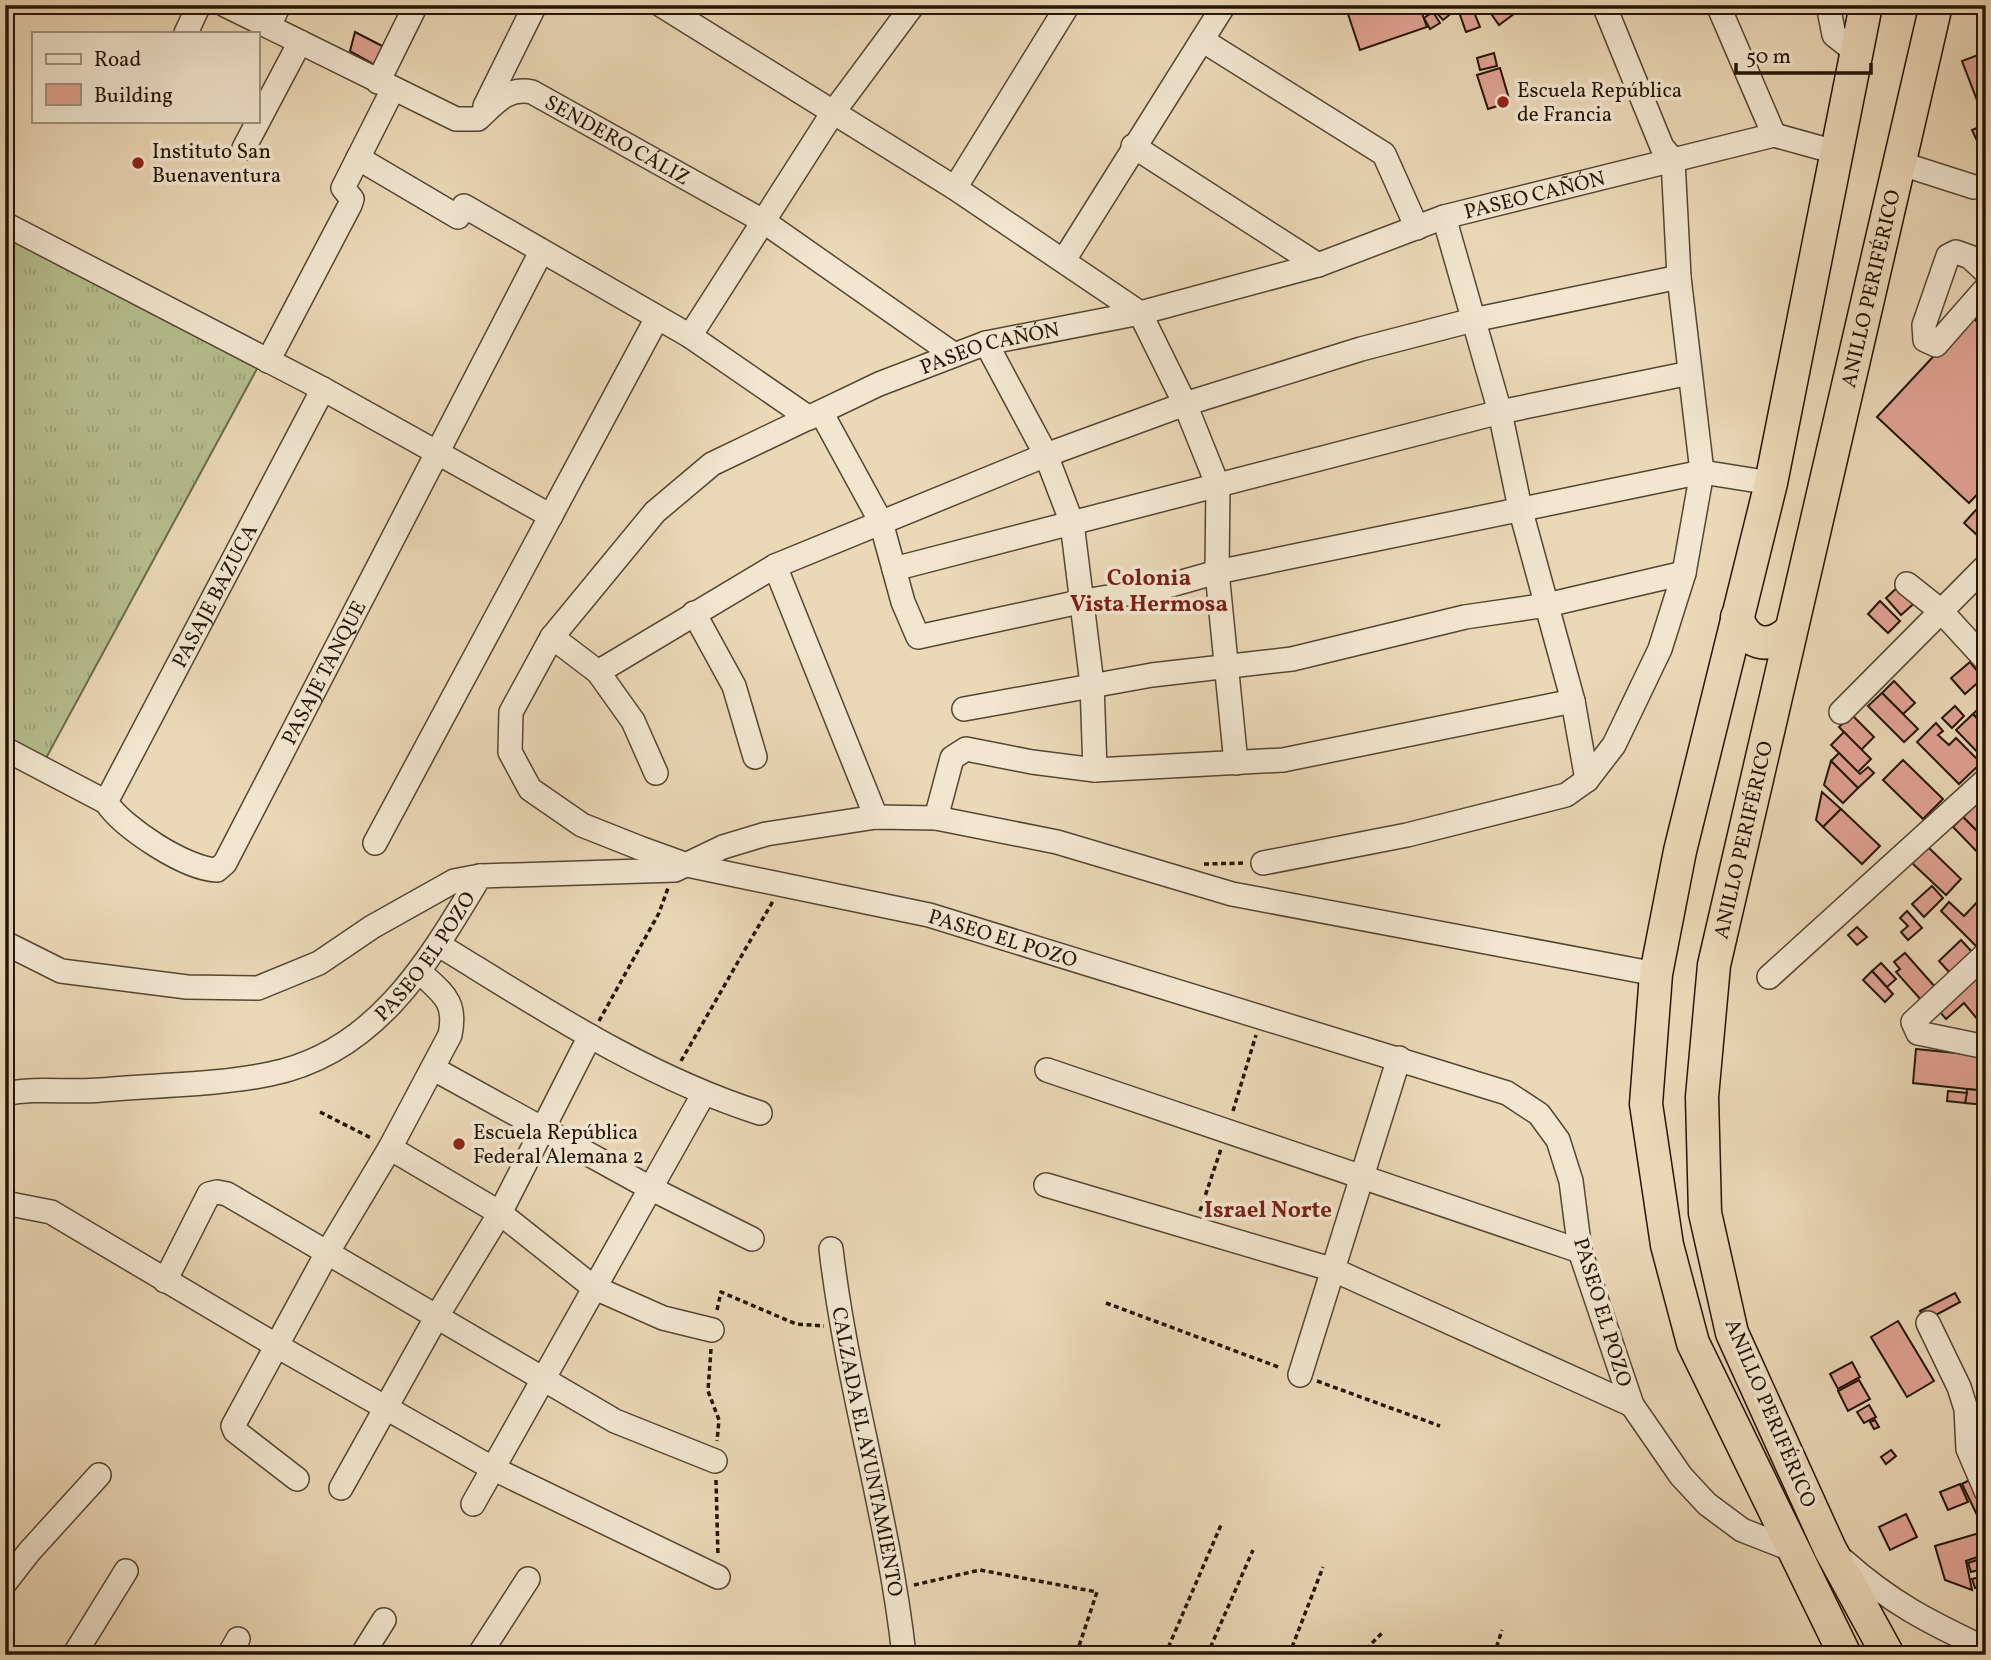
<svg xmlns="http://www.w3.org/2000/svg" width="1991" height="1660" viewBox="0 0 1991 1660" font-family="Vollkorn,serif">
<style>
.grass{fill:url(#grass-tufts);stroke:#6c6a4a;stroke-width:2}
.building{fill:#e1a293;stroke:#231505;stroke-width:2}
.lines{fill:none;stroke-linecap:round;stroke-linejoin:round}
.minor-casing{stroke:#554632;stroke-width:26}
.highway-casing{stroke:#231505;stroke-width:35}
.path{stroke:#231505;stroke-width:3.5;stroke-dasharray:5 3.5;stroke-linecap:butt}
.minor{stroke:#f2e6d0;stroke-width:23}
.highway{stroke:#ebd8b7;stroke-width:32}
.poi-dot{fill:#8f2418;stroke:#f2e6d0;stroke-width:2.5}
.labels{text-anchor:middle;stroke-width:7;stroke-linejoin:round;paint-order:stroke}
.poi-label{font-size:21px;fill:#231505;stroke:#f2e6d0;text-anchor:start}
.street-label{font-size:21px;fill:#231505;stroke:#f2e6d0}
.neighbourhood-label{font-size:23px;font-weight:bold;fill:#7a1f14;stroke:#f2e6d0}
</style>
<defs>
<pattern id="grass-tufts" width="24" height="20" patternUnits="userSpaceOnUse" patternTransform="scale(1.75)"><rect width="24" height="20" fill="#b6bf8f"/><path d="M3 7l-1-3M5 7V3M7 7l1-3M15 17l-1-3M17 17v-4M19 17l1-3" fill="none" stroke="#9ca37a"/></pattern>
</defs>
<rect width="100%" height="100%" fill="#ebd8b7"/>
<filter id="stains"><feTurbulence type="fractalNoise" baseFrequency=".00286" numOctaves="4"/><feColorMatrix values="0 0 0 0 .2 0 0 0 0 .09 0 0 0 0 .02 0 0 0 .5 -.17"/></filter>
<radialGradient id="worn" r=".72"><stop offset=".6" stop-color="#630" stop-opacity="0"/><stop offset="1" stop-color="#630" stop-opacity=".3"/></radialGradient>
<polygon class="grass" points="5,232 259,365 45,760 5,739"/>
<g class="building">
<polygon points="1345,5 1419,5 1427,27 1360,50"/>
<polygon points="1441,5 1456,5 1458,8 1443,20 1434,10"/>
<polygon points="1491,5 1526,5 1499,25 1487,8"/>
<polygon points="1472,7 1480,27 1466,32 1459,12"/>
<polygon points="1433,12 1440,23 1430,29 1424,18"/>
<polygon points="355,32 388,49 377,66 350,51"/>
<polygon points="1986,52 1986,105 1980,108 1962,61"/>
<polygon points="1494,53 1497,66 1480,70 1477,58"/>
<polygon points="1500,68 1510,102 1488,109 1477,75"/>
<polygon points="1986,124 1986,139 1978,143 1972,130"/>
<polygon points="1986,300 1986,329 1985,330 1971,316"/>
<polygon points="1971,316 1986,330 1986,447 1983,451 1986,454 1986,485 1969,503 1877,417"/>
<polygon points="1986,499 1986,526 1977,535 1964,523"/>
<polygon points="1903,582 1918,600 1901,615 1886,598"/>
<polygon points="1986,587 1986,602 1978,594"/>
<polygon points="1880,601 1900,621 1888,633 1868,614"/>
<polygon points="1970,662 1983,678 1965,694 1951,678"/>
<polygon points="1894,681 1915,703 1903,714 1882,693"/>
<polygon points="1882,693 1918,729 1904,742 1868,706"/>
<polygon points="1986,701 1986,728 1973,714"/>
<polygon points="1955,706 1964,716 1952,728 1942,718"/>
<polygon points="1973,714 1986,728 1986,761 1956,730"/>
<polygon points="1852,715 1874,737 1861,750 1839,727"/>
<polygon points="1936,723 1943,731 1938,735 1949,745 1956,738 1981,763 1959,784 1917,742"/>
<polygon points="1844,732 1871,759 1858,772 1831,745"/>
<polygon points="1839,753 1860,774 1868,767 1874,773 1858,788 1831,761"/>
<polygon points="1903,760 1943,799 1923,819 1883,780"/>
<polygon points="1831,761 1858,788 1843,803 1824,785"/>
<polygon points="1822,792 1841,809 1823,827 1816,820"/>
<polygon points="1986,795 1986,840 1963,817"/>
<polygon points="1841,809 1880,846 1862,864 1823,827"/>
<polygon points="1963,817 1986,840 1986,861 1953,827"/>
<polygon points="1927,846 1961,879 1946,895 1912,863"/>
<polygon points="1932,886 1943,898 1924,917 1912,904"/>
<polygon points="1982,897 1986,901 1986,946 1981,951 1941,911 1949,902 1964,916"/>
<polygon points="1907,911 1922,928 1908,940 1901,932 1908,926 1900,918"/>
<polygon points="1857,927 1867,937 1857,945 1848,935"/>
<polygon points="1961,940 1973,953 1950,973 1939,961"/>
<polygon points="1905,953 1936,988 1922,1001 1896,972 1900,969 1894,962"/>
<polygon points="1881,963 1896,979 1887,987 1872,971"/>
<polygon points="1986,963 1986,1013 1978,1020 1964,1003 1946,1019 1935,1006"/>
<polygon points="1872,971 1893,994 1885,1002 1863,980"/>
<polygon points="1916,1049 1986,1056 1985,1091 1913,1083"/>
<polygon points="1967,1089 1986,1091 1986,1105 1965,1103"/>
<polygon points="1948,1091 1967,1093 1965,1103 1947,1101"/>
<polygon points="1955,1293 1960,1302 1925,1321 1920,1311"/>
<polygon points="1898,1321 1934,1381 1907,1397 1871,1337"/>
<polygon points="1852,1362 1860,1377 1838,1389 1830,1374"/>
<polygon points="1859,1380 1870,1399 1848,1411 1838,1391"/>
<polygon points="1869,1405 1876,1417 1864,1423 1857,1412"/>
<polygon points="1875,1420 1879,1427 1874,1429 1870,1422"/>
<polygon points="1891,1450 1896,1456 1886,1464 1881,1457"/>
<polygon points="1977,1476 1986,1497 1986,1511 1977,1515 1962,1484"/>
<polygon points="1960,1484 1968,1502 1948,1510 1940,1492"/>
<polygon points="1906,1514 1917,1537 1890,1550 1879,1527"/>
<polygon points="1986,1531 1986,1554 1966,1561 1972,1590 1945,1580 1935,1546"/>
<polygon points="1986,1557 1986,1568 1971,1572 1968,1563"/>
<polygon points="1980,1577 1982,1586 1975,1588 1972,1579"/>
</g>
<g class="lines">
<g class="minor-casing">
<g id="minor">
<path id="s1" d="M225 5 456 119H478C495 103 507 87 532 92L763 221 953 354"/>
<polyline points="661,5 955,188 1140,313 1185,404 1218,486 1217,572 1236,763"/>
<polyline points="1718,5 1774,135"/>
<polyline points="1828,5 1834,35 1857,53"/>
<polyline points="269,26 279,5"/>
<polyline points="186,33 199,5"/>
<polyline points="1202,40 1384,154 1417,228"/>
<polyline points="378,82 416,5"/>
<polyline points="485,106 535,5"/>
<polyline points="1133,146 1318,265"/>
<polyline points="244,148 300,42"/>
<polyline points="358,158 458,217 464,206 690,336 809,418"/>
<polyline points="1899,163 1974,187"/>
<polyline points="955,188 1068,5"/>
<polyline points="1444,217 1500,412 1520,508 1573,701 1587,780"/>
<polyline points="5,224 323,389 551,516"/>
<polyline points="1064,260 1224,5"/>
<polyline points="1986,272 1970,257 1956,252 1948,256 1924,325 1925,340 1936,345 1986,288"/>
<polyline points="690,336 832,114 913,5"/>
<polyline points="986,343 1046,455 1072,523 1092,684 1095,770"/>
<polyline points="268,361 350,205 352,199 343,188 393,89"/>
<polyline points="821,412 881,522 903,602 918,637 1084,601 1157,589 1217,572 1702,472 1771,483"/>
<polyline points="775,566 876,817"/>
<polyline points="894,569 1500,412 1690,373"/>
<polyline points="1907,584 1941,611 1986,660"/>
<polyline points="694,613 734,686 755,757"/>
<polyline points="552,637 598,672"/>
<polyline points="964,709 1152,675 1292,659 1465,617 1547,605 1684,573"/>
<polyline points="1841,712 1986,566"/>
<path id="s2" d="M5 749 106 802C123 828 186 869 217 870L225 863 541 252"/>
<polyline points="656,773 633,721 598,672 775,566 1046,455 1185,404 1361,349 1473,320 1679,277"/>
<path id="s3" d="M106 802 323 389"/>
<polyline points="936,818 952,758 966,749 1032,762 1095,770 1283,760 1573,701"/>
<polyline points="375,843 657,318"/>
<polyline points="1263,863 1407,835 1566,795 1587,780 1614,745 1660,649 1684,573 1702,472 1679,277 1673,160 1662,147 1604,5"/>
<polyline points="5,943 61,971 187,987 258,988 319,963 372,927 454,881 480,876"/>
<path d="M439 945C542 1008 644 1076 760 1113"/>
<polyline points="1986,954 1913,1022 1918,1033 1986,1047"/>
<polyline points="1769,977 1986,780"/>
<polyline points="434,1069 652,1189 752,1239"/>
<polyline points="1047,1070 1580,1251"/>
<path id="s4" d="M5 1094C36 1087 70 1093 101 1090 155 1085 218 1085 270 1074 376 1053 429 961 480 876L675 870 723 847 766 834 876 817 936 818 1057 842 1232 894 1656 974"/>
<polyline points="390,1148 500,1213 593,1287 663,1318 712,1330"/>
<polyline points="1046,1185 1334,1270 1632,1405"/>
<polyline points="5,1203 51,1212 277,1346 492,1468 718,1577"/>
<path id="s5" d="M831 1249C847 1386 889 1518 904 1655"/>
<polyline points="165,1281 209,1194 217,1192 227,1194 615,1421 715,1461"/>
<polyline points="1928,1323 1959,1387 1966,1409 1968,1449 1986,1491"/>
<polyline points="1300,1375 1399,1058"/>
<path d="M297 1479 235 1431 233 1426 327 1253 390 1148 450 1035C457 1001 443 994 420 972"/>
<polyline points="341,1488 437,1316 500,1213 590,1036"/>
<polyline points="473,1504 703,1095"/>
<path id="s6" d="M1793 1550 1742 1530 1707 1504 1681 1476 1632 1405 1580 1251 1571 1181 1558 1140 1539 1114 1507 1093 929 915 687 865 640 848 582 825 530 789 510 752 511 712 552 637 655 512 712 464 879 384 986 343 1140 313 1318 265 1444 217 1774 135 1839 153"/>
<path d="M1844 1561C1891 1603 1929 1622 1986 1649"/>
<polyline points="5,1583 29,1552 99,1475"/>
<polyline points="74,1655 126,1571"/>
<polyline points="229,1655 238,1639"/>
<polyline points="362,1655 384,1620"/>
<polyline points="479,1655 528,1579"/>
</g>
</g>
<g class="highway-casing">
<g id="highway">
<path d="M1737 617C1746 644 1768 651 1790 631"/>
<polyline points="1845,1655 1693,1343 1667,1245 1646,1104 1656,974 1680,851 1771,483 1866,5"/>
<path id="s7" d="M1888 1655 1830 1549 1732 1333 1705 1213 1702 1097 1714 965 1936 5"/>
</g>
</g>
<g class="path">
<polyline points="1204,864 1245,863"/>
<polyline points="599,1021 659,913 668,888"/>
<polyline points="681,1061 773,901"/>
<polyline points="1233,1111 1256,1035"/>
<polyline points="320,1112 373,1139"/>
<polyline points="1200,1211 1221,1149"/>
<polyline points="1106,1303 1281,1368"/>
<polyline points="717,1310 721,1292 796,1324 824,1326"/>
<polyline points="711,1349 708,1391 719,1420 717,1441"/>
<polyline points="1317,1381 1440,1426"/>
<polyline points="716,1480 718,1556"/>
<polyline points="914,1585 980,1570 1097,1592 1076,1655"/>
<polyline points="1165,1655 1221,1525"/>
<polyline points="1207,1655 1253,1550"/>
<polyline points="1289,1655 1323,1567"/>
<polyline points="1360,1655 1383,1632"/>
<polyline points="1494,1655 1502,1630"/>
</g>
<use href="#minor" class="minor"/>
<use href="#highway" class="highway"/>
</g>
<g class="poi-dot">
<circle cx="1503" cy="102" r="7"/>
<circle cx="138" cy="163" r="7"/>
<circle cx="459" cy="1144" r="7"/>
</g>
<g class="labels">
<g class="poi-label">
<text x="1517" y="97">Escuela República<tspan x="1517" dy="24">de Francia</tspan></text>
<text x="152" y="158">Instituto San<tspan x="152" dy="24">Buenaventura</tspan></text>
<text x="473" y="1139">Escuela República<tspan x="473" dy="24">Federal Alemana 2</tspan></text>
</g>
<g class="street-label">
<text dy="7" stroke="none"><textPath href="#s1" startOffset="441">SENDERO CÁLIZ</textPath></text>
<text dy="7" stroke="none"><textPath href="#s6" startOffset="2870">PASEO CAÑÓN</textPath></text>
<text dy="7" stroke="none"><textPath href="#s7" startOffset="1424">ANILLO PERIFÉRICO</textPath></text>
<text dy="7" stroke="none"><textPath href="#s6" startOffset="2303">PASEO CAÑÓN</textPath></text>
<text dy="7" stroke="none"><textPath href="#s3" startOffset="233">PASAJE BAZUCA</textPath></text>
<text dy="7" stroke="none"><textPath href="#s2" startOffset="472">PASAJE TANQUE</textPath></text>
<text dy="7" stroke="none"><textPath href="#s7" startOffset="858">ANILLO PERIFÉRICO</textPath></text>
<text transform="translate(1003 938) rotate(17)" y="7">PASEO EL POZO</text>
<text dy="7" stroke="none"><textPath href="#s4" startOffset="467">PASEO EL POZO</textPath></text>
<text transform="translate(1603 1312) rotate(73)" y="7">PASEO EL POZO</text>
<text transform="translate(1771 1413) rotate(67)" y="7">ANILLO PERIFÉRICO</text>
<text dy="7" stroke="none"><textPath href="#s5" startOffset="206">CALZADA EL AYUNTAMIENTO</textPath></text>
</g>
<g class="neighbourhood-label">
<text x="1149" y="585">Colonia<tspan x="1149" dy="26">Vista Hermosa</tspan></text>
<text x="1268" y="1217">Israel Norte</text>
</g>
</g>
<rect width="1991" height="1660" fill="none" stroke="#ebd8b7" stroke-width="28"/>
<rect x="7" y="7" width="1977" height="1646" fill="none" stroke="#231505" stroke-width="3.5"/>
<rect x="14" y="14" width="1963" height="1632" fill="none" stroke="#231505" stroke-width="2"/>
<rect x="32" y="32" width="228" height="91" fill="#f2e6d0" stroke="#9f927f" stroke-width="2"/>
<rect x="46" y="54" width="35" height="10" fill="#f2e6d0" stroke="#9f927f" stroke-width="2"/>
<text x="94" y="66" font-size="21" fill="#231505">Road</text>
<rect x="46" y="84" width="35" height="21" fill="#e1a293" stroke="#9f927f" stroke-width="2"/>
<text x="94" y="102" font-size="21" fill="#231505">Building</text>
<path d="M1736 63v10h135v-10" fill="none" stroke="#231505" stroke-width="3.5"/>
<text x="1746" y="63" font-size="21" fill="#231505" stroke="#f2e6d0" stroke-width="5" paint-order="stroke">50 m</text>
<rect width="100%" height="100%" filter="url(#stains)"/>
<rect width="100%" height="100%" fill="url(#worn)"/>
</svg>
